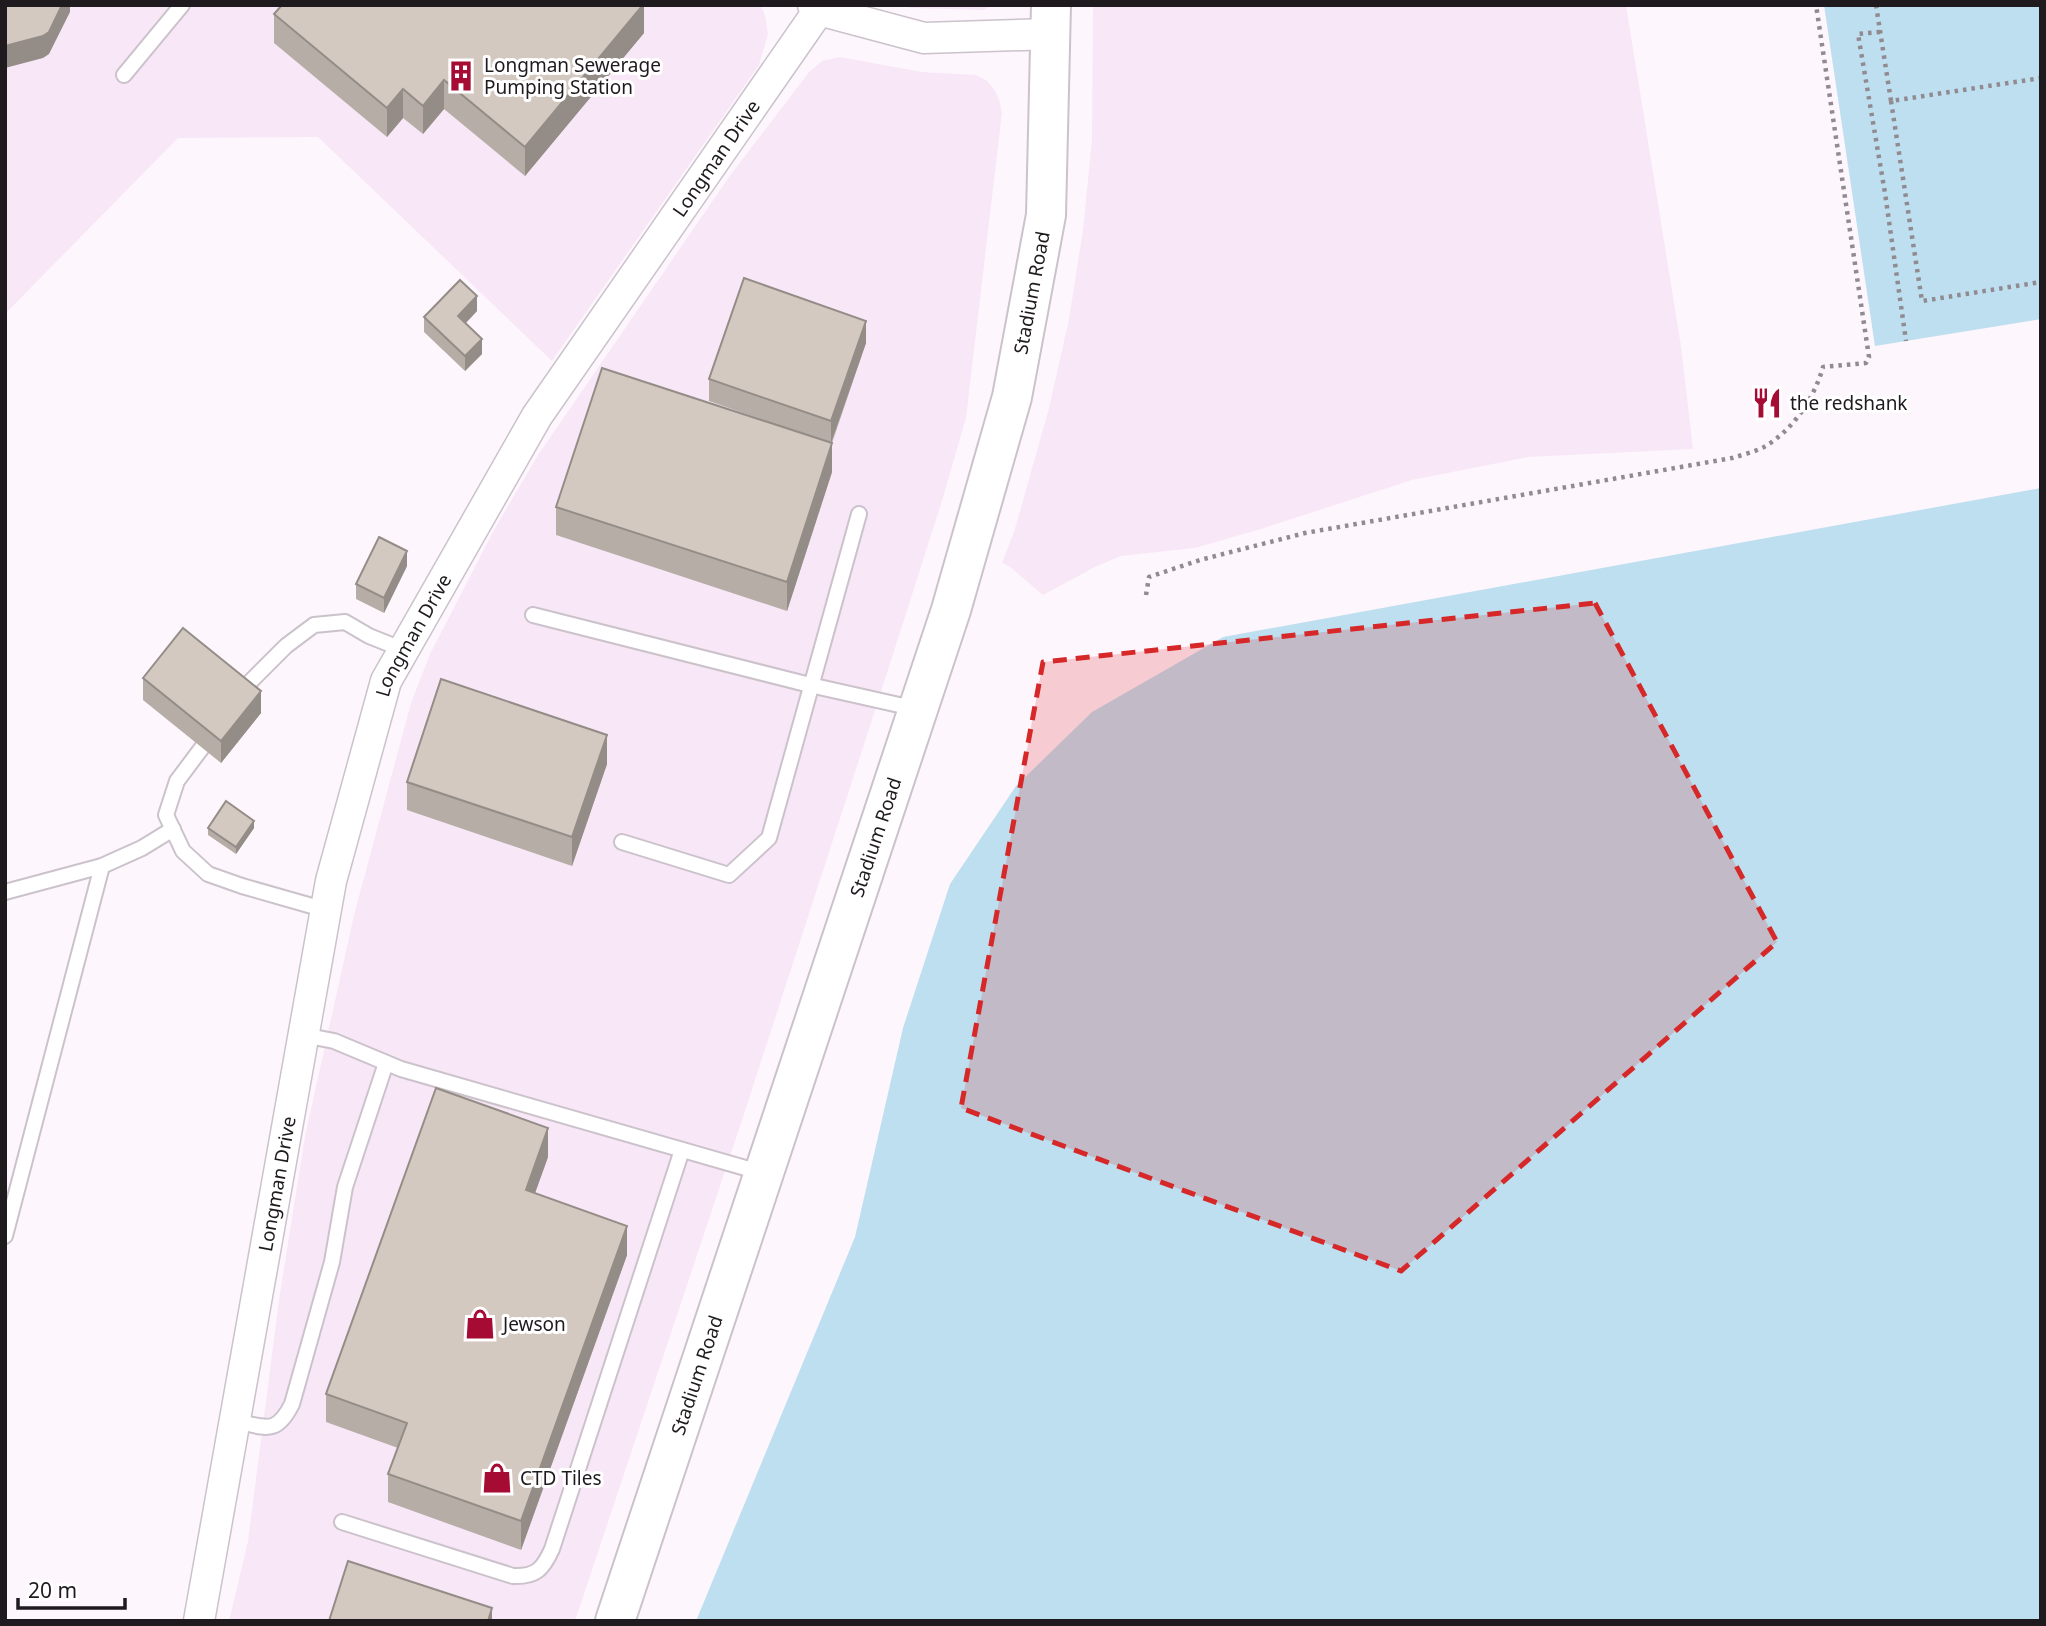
<svg xmlns="http://www.w3.org/2000/svg" width="2046" height="1626" viewBox="0 0 2046 1626" font-family="'Noto Sans',sans-serif">
<style>
.built{fill:#f8e8f7}
.water{fill:#bddfef}
.lines{fill:none;stroke-linecap:round;stroke-linejoin:round}
.lane-casing{stroke:#cbc2cb;stroke-width:18}
.street-casing{stroke:#cbc2cb;stroke-width:33}
.secondary-casing{stroke:#cbc2cb;stroke-width:42}
.path{stroke:#918b91;stroke-width:4.5;stroke-dasharray:3.5 5;stroke-linecap:butt}
.lane{stroke:#fff;stroke-width:14}
.street{stroke:#fff;stroke-width:30}
.secondary{stroke:#fff;stroke-width:38}
.wall{fill:#b6ada6}
.shaded-wall{fill:#948d87}
.building{fill:#d4c9c1;stroke:#948d87;stroke-width:2}
.marked{fill:#d62828;fill-opacity:0.2;stroke:#d62828;stroke-width:5;stroke-dasharray:14 9;stroke-linejoin:round}
.labels{text-anchor:middle;stroke-width:6;stroke-linejoin:round;paint-order:stroke}
.poi-label{font-size:19px;fill:#1e1a1e;stroke:#fff;text-anchor:start}
.street-label{font-size:19px;fill:#1e1a1e;stroke:#fff}
</style>
<rect width="100%" height="100%" fill="#fef6fd"/>
<g class="built">
<polygon points="5,5 760,5 765,15 768,34 759,65 552,361 318,137 178,138 5,314"/>
<polygon points="900,5 994,5 983,10 911,8"/>
<polygon points="1093,5 1626,5 1681,346 1693,449 1528,457 1412,480 1261,529 1195,548 1121,556 1097,566 1043,595 1010,567 1002,563 1014,532 1048,412 1069,319 1083,230 1092,139"/>
<polygon points="840,57 922,72 976,75 986,80 994,89 999,99 1002,113 1001,121 966,418 942,501 871,723 743,1117 575,1621 229,1621 248,1541 279,1300 305,1136 354,915 411,703 430,654 495,528 538,455 729,177 809,72 822,61"/>
</g>
<g class="water">
<polygon points="1824,5 2041,5 2041,319 1875,346"/>
<polygon points="2041,488 2041,1621 696,1621 855,1237 903,1028 950,884 1016,786 1092,712 1223,637"/>
</g>
<g class="lines">
<g class="lane-casing">
<g id="lane">
<polyline points="124,75 182,5"/>
<polyline points="533,615 810,685 917,709"/>
<polyline points="240,697 251,681 286,646 314,625 345,622 369,636 404,650"/>
<polyline points="213,733 177,781 166,815 183,851 208,874 242,886 326,910"/>
<polyline points="622,842 729,875 769,838 859,514"/>
<polyline points="5,892 102,866 142,848 173,829"/>
<polyline points="303,1035 334,1041 401,1069 763,1173"/>
<polyline points="5,1236 102,866"/>
<path d="M235 1421C265 1427 276 1436 292 1404L332 1262 345 1187 386 1063"/>
<path d="M342 1522 513 1576C536 1577 543 1569 552 1549L682 1150"/>
</g>
</g>
<g class="street-casing">
<g id="street">
<polyline points="813,5 819,10 924,38 1052,34"/>
<path id="s1" d="M199 1621 331 881 386 681 537 416 819 10"/>
</g>
</g>
<g class="secondary-casing">
<g id="secondary">
<path id="s2" d="M615 1621 951 610 1012 397 1046 215 1051 5"/>
</g>
</g>
<g class="path">
<polyline points="1876,5 1891,101 2041,78"/>
<polyline points="1880,32 1858,34 1885,193 1906,341"/>
<polyline points="1891,101 1922,301 2041,282"/>
<path d="M1146 595 1149 577 1200 560 1305 533 1732 458C1742 455 1754 452 1764 447 1792 431 1814 399 1823 367L1866 363 1869 357 1816 5"/>
</g>
<use href="#lane" class="lane"/>
<use href="#street" class="street"/>
<use href="#secondary" class="secondary"/>
</g>
<g class="wall">
<polygon points="644,5 644,33 525,176 444,109 423,134 403,118 387,137 274,43 274,14"/>
<polygon points="477,311 466,323 482,354 465,371 424,332 424,317"/>
<polygon points="866,343 832,443 832,472 787,611 556,535 556,507 801,433 709,401 709,379"/>
<polygon points="407,566 384,613 356,599 356,584"/>
<polygon points="143,678 261,713 221,763 143,700"/>
<polygon points="607,764 572,866 407,810 407,782"/>
<polygon points="208,828 254,828 236,854 208,835"/>
<polygon points="548,1157 535,1193 627,1255 521,1550 388,1502 388,1474 398,1448 326,1422 326,1394"/>
</g>
<g class="shaded-wall">
<polygon points="62,5 70,5 70,12 49,54 43,58 5,68 5,46"/>
<polygon points="643,5 644,5 644,33 525,176 525,147"/>
<polygon points="444,80 444,109 423,134 423,106"/>
<polygon points="403,89 403,118 387,137 387,108"/>
<polygon points="477,296 477,311 458,331 458,316"/>
<polygon points="866,321 866,343 831,443 831,421"/>
<polygon points="482,339 482,354 465,371 465,356"/>
<polygon points="832,443 832,472 787,611 787,582"/>
<polygon points="407,551 407,566 384,613 384,598"/>
<polygon points="261,691 261,713 221,763 221,741"/>
<polygon points="607,735 607,764 572,866 572,837"/>
<polygon points="254,821 254,828 236,854 236,847"/>
<polygon points="548,1128 548,1157 526,1218 526,1190"/>
<polygon points="627,1226 627,1255 521,1550 521,1521"/>
<polygon points="492,1608 492,1621 488,1621"/>
</g>
<g class="building">
<polygon points="5,5 62,5 49,32 43,36 5,46"/>
<polygon points="282,5 643,5 525,147 444,80 423,106 403,89 387,108 274,14"/>
<polygon points="744,278 866,321 831,421 709,379"/>
<polygon points="460,280 477,296 458,316 482,339 465,356 424,317"/>
<polygon points="602,368 832,443 787,582 556,507"/>
<polygon points="379,537 407,551 384,598 356,584"/>
<polygon points="183,628 261,691 221,741 143,678"/>
<polygon points="441,679 607,735 572,837 407,782"/>
<polygon points="226,801 254,821 236,847 208,828"/>
<polygon points="436,1088 548,1128 526,1190 627,1226 521,1521 388,1474 407,1423 326,1394"/>
<polygon points="348,1561 492,1608 488,1621 329,1621"/>
</g>
<path class="marked" d="M1595 603 1777 942 1401 1271 961 1108 1043 662Z"/>
<defs>
<g id="building-bare" transform="scale(2.415)"><path d="M-4-6H4V6H1V3H-1V6H-4ZM-2.5-4.3h1.7v1.8h-1.7ZM.8-4.3h1.7v1.8H.8ZM-2.5-1h1.7V.8h-1.7ZM.8-1h1.7V.8H.8Z" fill="#a60b34" stroke="#fff" stroke-width="2.5" paint-order="stroke"/></g>
<g id="restaurant-bare" transform="scale(2.415)"><path d="M-5-6h1v4h1v-4h1v4h1v-4h1v5L-1.5 .5V6h-2V.5L-5-1ZM5-6V6H3V1.5H1.5Q1.5-4 5-6Z" fill="#a60b34" stroke="#fff" stroke-width="2.5" paint-order="stroke"/></g>
<g id="shop-bare" transform="scale(2.415)"><path d="M-5-2.5h2.3a2.7 3.5 0 0 1 5.4 0H5L5.5 6h-11ZM-1.5-2.5h3a1.5 2.3 0 0 0-3 0Z" fill="#a60b34" stroke="#fff" stroke-width="2.5" paint-order="stroke"/></g>
</defs>
<g fill-rule="evenodd">
<use href="#building-bare" x="461" y="76"/>
<use href="#restaurant-bare" x="1767" y="403"/>
<use href="#shop-bare" x="480" y="1324"/>
<use href="#shop-bare" x="497" y="1478"/>
</g>
<g class="labels">
<g class="poi-label">
<text x="484" y="72">Longman Sewerage<tspan x="484" dy="22">Pumping Station</tspan></text>
<text x="1790" y="410">the redshank</text>
<text x="503" y="1331">Jewson</text>
<text x="520" y="1485">CTD Tiles</text>
</g>
<g class="street-label">
<text dy="7" stroke="none"><textPath href="#s1" startOffset="1578">Longman Drive</textPath></text>
<text dy="7" stroke="none"><textPath href="#s2" startOffset="1393">Stadium Road</textPath></text>
<text dy="7" stroke="none"><textPath href="#s1" startOffset="1012">Longman Drive</textPath></text>
<text dy="7" stroke="none"><textPath href="#s2" startOffset="826">Stadium Road</textPath></text>
<text dy="7" stroke="none"><textPath href="#s1" startOffset="444">Longman Drive</textPath></text>
<text dy="7" stroke="none"><textPath href="#s2" startOffset="259">Stadium Road</textPath></text>
</g>
</g>
<rect width="2046" height="1626" fill="none" stroke="#1e1a1e" stroke-width="14"/>
<path d="M18 1598v10h107v-10" fill="none" stroke="#1e1a1e" stroke-width="3.5"/>
<text x="28" y="1598" font-size="21" fill="#1e1a1e" stroke="#ffffff" stroke-width="5" paint-order="stroke">20 m</text>
</svg>
